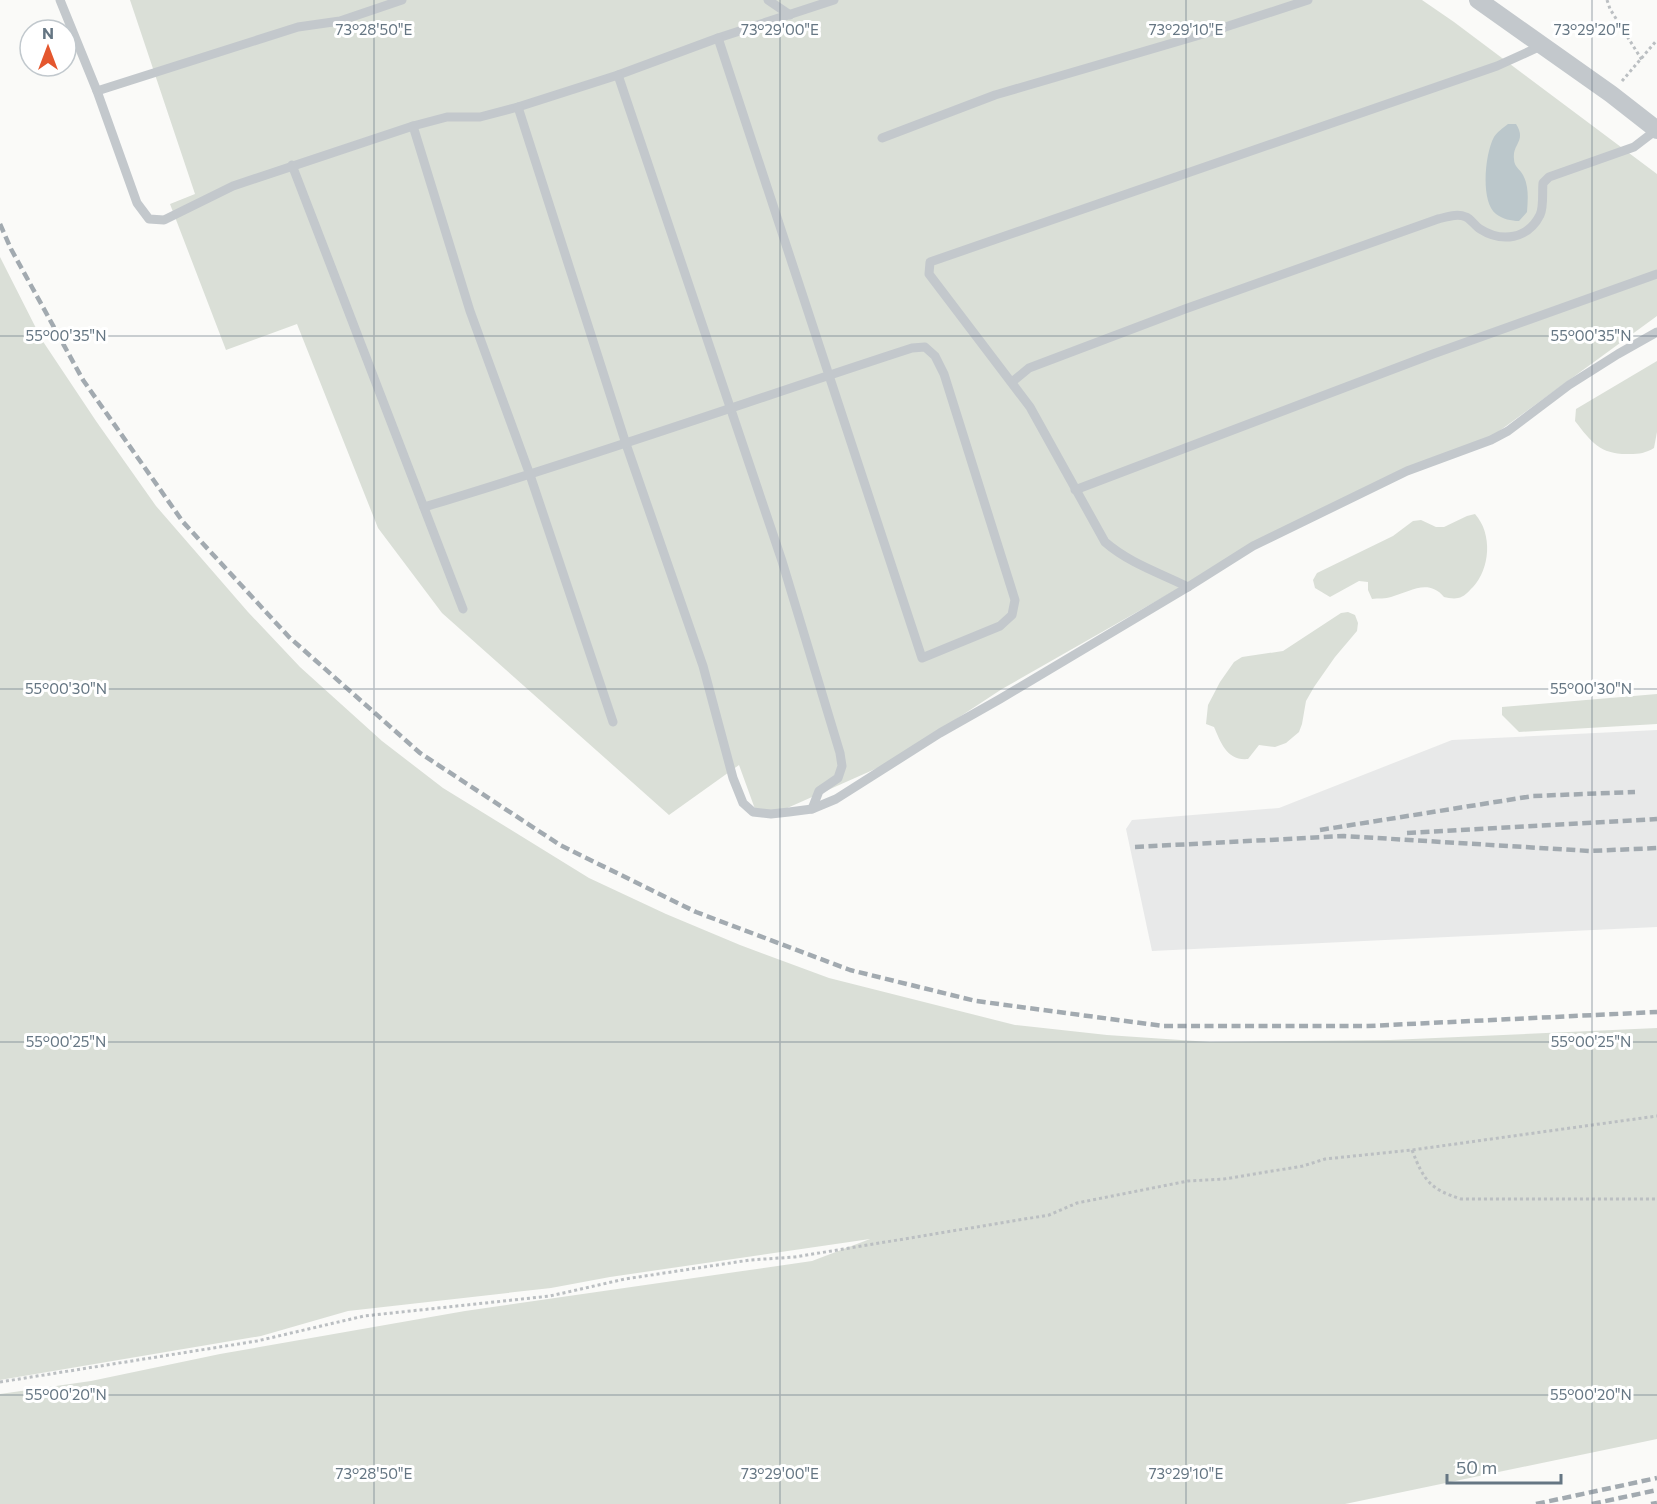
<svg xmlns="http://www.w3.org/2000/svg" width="1657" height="1504" viewBox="0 0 1657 1504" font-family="Commissioner,sans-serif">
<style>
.built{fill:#e8e9e9}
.green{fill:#dadfd7}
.water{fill:#bbc7cb}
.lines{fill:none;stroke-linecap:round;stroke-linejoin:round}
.path{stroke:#bbbfc2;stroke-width:3;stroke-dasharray:3 3;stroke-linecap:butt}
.lane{stroke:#c3c8cc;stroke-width:9}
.street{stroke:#c3c8cc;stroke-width:18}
.rail{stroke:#a2aab0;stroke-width:4.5;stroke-dasharray:9 4.5;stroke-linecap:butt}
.ticks{fill:none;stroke:#657683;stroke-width:1.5;stroke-opacity:0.45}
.ticks-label{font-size:15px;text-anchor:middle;fill:#657683;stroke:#fff;stroke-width:6;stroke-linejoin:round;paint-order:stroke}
</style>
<rect width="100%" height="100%" fill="#fafaf8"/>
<polygon class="built" points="1657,730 1657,927 1152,951 1126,829 1132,820 1279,808 1452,740"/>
<g class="green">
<polygon points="130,0 1422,0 1454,22 1657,174 1657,316 1487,440 1405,469 1188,583 1002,689 891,762 776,813 755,809 739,765 669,815 442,613 378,528 297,324 226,350 170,204 195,194"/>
<polygon points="0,257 42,340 96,421 156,506 248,612 300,667 382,741 443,788 589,878 666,914 740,945 829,978 1015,1025 1107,1035 1210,1042 1390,1040 1657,1028 1657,1439 1345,1504 0,1504 0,1394 91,1381 220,1354 465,1311 812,1261 870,1239 610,1277 551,1288 348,1311 261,1336 0,1380"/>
<path d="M1657 361V432L1654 448C1646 453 1639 454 1630 454 1601 455 1592 443 1575 421L1576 409Z"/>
<path d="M1475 514C1493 534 1490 569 1473 587 1468 592 1464 597 1458 598 1454 599 1448 598 1444 597 1428 578 1410 592 1391 597 1386 599 1378 598 1372 599L1368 590V582L1359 581 1330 597 1315 588 1313 580 1317 573 1393 536 1413 521 1421 520 1436 527H1444L1467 516Z"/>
<path d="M1348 612 1355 615 1358 623 1357 631 1335 657 1314 687 1306 701 1302 724 1299 732 1286 743 1275 747 1259 745 1248 759C1227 761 1221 743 1214 727L1206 724 1208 705 1220 682 1234 662 1242 657 1283 651 1341 613Z"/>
<polygon points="1657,694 1657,724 1519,732 1502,715 1502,707"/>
</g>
<path class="water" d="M1508 124H1516C1527 141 1512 144 1514 159 1514 167 1520 169 1523 175 1529 186 1528 199 1527 212L1519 221C1511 221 1503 219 1496 214 1480 202 1485 153 1494 137 1497 132 1503 128 1508 124Z"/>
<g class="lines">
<g class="path">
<polyline points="1607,0 1610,9 1642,60"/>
<polyline points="1622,81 1657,40"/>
<path d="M1412 1150C1424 1181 1430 1189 1461 1199H1657"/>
<polyline points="0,1382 257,1341 364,1316 550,1296 625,1279 750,1260 795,1257 1049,1215 1077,1203 1188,1181 1224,1179 1303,1166 1325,1159 1412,1150 1657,1116"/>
</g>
<g class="lane">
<polyline points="60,0 97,91 137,203 149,219 164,220 233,186 413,126 447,117 480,117 518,107 618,75 718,38 834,0"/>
<polyline points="768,0 790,15"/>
<polyline points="618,75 782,561 840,753 842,766 838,778 819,791 812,809"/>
<polyline points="97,91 298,27 340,21 402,0"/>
<polyline points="518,107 626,444 703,666 733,778 743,803 753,812 771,814 789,812 812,809 836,799 940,733 1000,699 1188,587 1253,546 1407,471 1491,440 1508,431 1569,385 1618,354 1657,332"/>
<polyline points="413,126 470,311 530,475 613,722"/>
<polyline points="882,138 995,95 1210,32 1308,0"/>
<polyline points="292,165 463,609"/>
<path d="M1012 382 1029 368 1185 309 1438 219C1447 217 1457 213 1466 217 1471 219 1475 226 1480 229 1502 243 1528 239 1540 215 1544 207 1542 192 1543 183L1549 177 1634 147 1656 130"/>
<polyline points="1075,490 1433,354 1657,274"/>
<path d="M424 507C588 458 749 401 912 348L925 347 935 356 944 374 1015 600 1012 615 1000 626 922 658 718 38"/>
<path d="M1188 587C1160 573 1129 563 1105 542L1030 407 929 274 930 262 1497 66 1541 46"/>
</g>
<polyline class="street" points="1478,0 1611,94 1657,130"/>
<g class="rail">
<polyline points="0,224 11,249 83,380 183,522 289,637 420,753 560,845 696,912 850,970 976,1001 1163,1026 1368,1026 1657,1012"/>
<polyline points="1320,830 1533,796 1635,792"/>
<polyline points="1407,833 1657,819"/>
<polyline points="1135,847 1344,836 1590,851 1657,848"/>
<polyline points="1536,1504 1657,1478"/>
<polyline points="1592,1504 1657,1490"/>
<polyline points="1651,1504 1657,1503"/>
</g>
</g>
<path class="ticks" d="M374 0V1504M780 0V1504M1186 0V1504M1592 0V1504M0 336H1657M0 689H1657M0 1042H1657M0 1395H1657"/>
<g class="ticks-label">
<text x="374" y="35">73°28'50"E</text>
<text x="780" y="35">73°29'00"E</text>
<text x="1186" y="35">73°29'10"E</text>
<text x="1592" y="35">73°29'20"E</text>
<text x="66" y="341">55°00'35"N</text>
<text x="1591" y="341">55°00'35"N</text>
<text x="66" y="694">55°00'30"N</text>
<text x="1591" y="694">55°00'30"N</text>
<text x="66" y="1047">55°00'25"N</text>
<text x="1591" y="1047">55°00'25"N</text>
<text x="66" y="1400">55°00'20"N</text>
<text x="1591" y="1400">55°00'20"N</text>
<text x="374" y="1479">73°28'50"E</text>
<text x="780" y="1479">73°29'00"E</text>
<text x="1186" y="1479">73°29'10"E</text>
</g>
<g transform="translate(48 48)"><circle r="28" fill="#ffffff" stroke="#c1c8cd" stroke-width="1.5"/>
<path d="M0-4.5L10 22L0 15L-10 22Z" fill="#e4572e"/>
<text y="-9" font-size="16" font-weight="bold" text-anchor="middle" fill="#657683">N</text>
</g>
<path d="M1447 1474v9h114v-9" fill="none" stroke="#657683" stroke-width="3"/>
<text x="1456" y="1474" font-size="18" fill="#657683" stroke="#ffffff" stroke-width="4.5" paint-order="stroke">50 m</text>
</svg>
